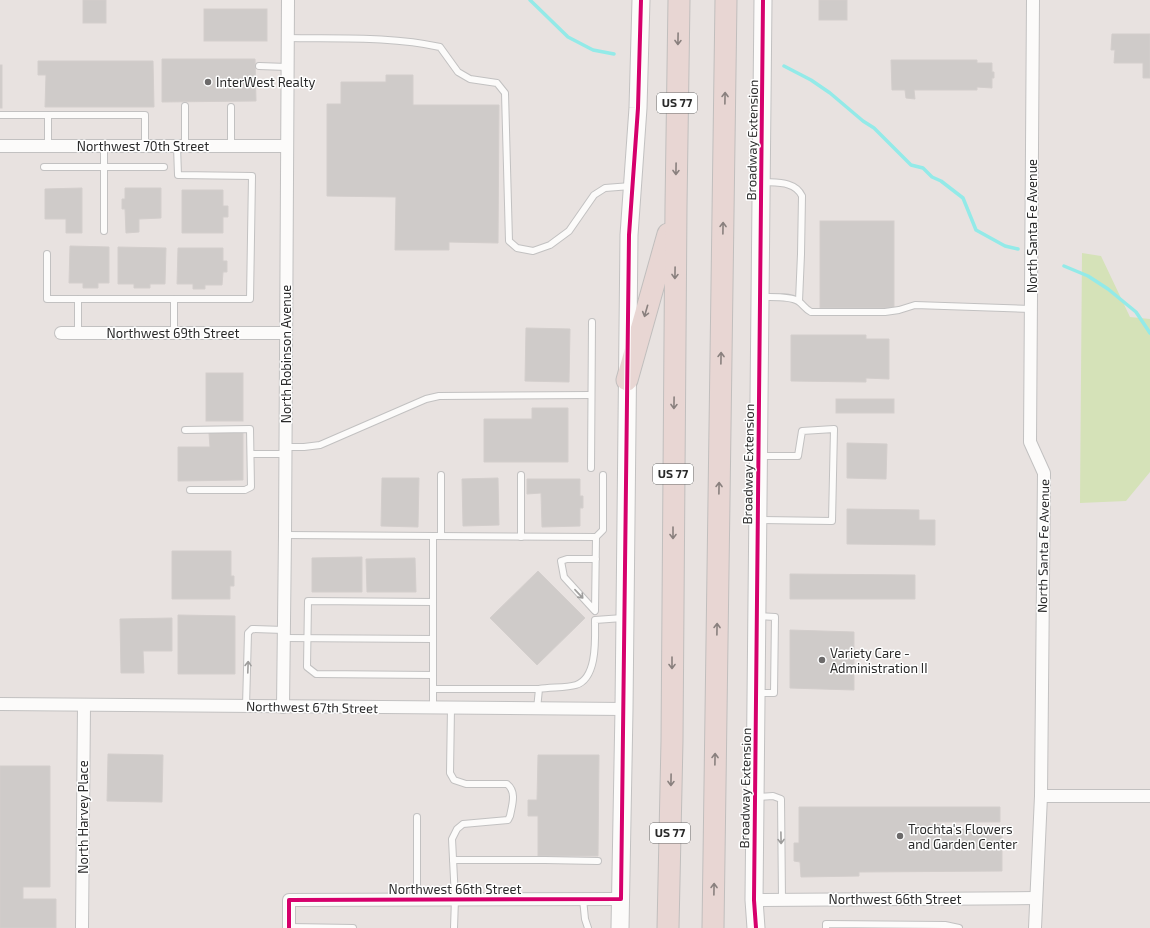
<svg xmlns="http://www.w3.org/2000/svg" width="1150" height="928" viewBox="0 0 1150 928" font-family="'Exo 2',sans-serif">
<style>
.green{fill:#d5e2b8}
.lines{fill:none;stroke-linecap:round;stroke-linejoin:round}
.stream{stroke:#93eae8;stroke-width:3.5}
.building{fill:#cfcbc9;stroke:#d3cecc}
.service-casing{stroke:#c2c1c1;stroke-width:8}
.minor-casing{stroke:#c2c1c1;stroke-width:14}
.secondary-casing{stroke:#c2c1c1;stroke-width:19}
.motorway-casing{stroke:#c0bebd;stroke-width:23}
.service{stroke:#fcfbfa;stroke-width:6}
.minor{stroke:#fcfbfa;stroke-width:12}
.secondary{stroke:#fcfbfa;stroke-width:17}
.motorway{stroke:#e8d6d3;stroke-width:21}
.cycleway-casing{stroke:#fff;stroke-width:6}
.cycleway{stroke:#d6006c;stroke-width:4}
.oneway{stroke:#89807e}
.oneway2{stroke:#9e9d9c}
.poi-dot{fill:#6c6a6a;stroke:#fff;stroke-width:1.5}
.labels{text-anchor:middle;stroke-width:3;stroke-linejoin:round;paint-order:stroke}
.shield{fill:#fff;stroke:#6a6a6a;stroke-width:1}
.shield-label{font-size:12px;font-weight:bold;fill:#2a2a2a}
.poi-label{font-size:13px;fill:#2a2a2a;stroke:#fff;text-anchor:start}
.street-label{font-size:13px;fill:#2a2a2a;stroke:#fff}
</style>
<rect width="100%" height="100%" fill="#e8e2e0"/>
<polygon class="green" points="1082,253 1101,256 1130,317 1150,319 1150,472 1126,501 1080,503"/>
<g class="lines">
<g class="stream">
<polyline points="530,0 568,37 593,50 614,54"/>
<polyline points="784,66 811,80 830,93 863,121 874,128 911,165 923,168 932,177 941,181 963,198 976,230 1005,246 1018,249"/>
<polyline points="1064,266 1088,276 1108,289 1136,312 1150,333"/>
</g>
</g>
<g class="building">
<rect x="83" y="0" width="23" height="23"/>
<rect x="819" y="0" width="28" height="20"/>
<rect x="204" y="9" width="63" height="32"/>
<polygon points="1112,34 1150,34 1150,78 1143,78 1143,63 1114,63 1115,50 1111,50"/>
<polygon points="162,59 255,59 256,101 162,102"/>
<polygon points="891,60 977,60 977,63 992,63 992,72 994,72 994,78 992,78 992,88 977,87 977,90 914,90 915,99 906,98 905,90 892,90"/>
<polygon points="38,61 153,61 154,107 45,107 46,75 38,75"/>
<rect x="0" y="65" width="2" height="43"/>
<polygon points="386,75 413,75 413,105 499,105 498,243 449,242 449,250 395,250 396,197 327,196 327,104 341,104 341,82 386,82"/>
<polygon points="82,188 82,233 66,233 66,219 45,219 45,189"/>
<polygon points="125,188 161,188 161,218 139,219 139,232 126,233 125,209 122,209 122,199 125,199"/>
<polygon points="182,190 223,190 223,206 228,206 228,217 223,217 223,233 182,233"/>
<rect x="820" y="221" width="74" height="87"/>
<polygon points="70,246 109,247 109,283 98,283 98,288 83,288 83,283 69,283"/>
<polygon points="118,247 166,248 165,284 150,284 150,288 134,288 134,284 118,284"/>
<polygon points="178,248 223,248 223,261 227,261 227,272 223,272 222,285 205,285 205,289 193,289 193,284 177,284"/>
<polygon points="526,328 570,329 569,382 525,381"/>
<polygon points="791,335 866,335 866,339 889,339 889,379 866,378 866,382 791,381"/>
<rect x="206" y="373" width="37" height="48"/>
<rect x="836" y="399" width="58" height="14"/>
<polygon points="532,408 568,408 568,462 484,462 484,419 532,419"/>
<polygon points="243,432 243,480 178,481 178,447 210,447 209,433"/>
<polygon points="847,443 887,444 886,479 847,478"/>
<polygon points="382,478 419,478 418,527 381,526"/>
<polygon points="498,478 499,525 463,526 462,479"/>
<polygon points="527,479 580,479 580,496 583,496 583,508 580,508 580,526 542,527 541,493 527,494"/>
<polygon points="847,509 919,510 919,520 935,520 935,545 847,544"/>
<polygon points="172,551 231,551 231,576 234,576 234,586 230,586 230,599 172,599"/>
<polygon points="362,557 362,592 312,592 312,558"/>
<polygon points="415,558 416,592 367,592 366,559"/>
<polygon points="538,571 585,618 537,665 490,618"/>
<polygon points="790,574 915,575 915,599 790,599"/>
<polygon points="178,615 235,616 235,674 178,674"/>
<polygon points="172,618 172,651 143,651 144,673 121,673 120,619"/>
<polygon points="790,630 854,632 854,690 790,688"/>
<polygon points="108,754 163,755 162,802 107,801"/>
<polygon points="538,755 599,755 598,856 538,856 538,816 528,816 528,800 537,800"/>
<polygon points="0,766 50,766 50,887 23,887 23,899 56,899 56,928 0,928"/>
<polygon points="799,807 1000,807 1000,822 931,822 930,824 943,824 943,829 1002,830 1002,871 859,872 859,876 801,877 800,862 794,861 794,843 799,843"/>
</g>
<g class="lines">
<g class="service-casing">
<g id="service">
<path d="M287 38C337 39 391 36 440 47L458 72 470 79 497 83 505 93 509 241 517 248 533 251 550 245 569 231 594 195 605 188 631 186"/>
<polyline points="259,66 287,67"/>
<polyline points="185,106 185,146"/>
<polyline points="231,107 231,146"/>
<polyline points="0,115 145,115 145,146"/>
<polyline points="48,115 48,146"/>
<polyline points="104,146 104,231"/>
<polyline points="44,167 164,167"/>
<path d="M763 182C777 183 795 181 802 196L801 254 799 301"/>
<polyline points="47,254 47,299 250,299 252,176 178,175 177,146"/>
<path d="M762 297C772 297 790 296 798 301 803 304 805 309 811 312H885L899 310 915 305 1031 309"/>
<polyline points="78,333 78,299"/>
<polyline points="174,333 174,299"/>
<polyline points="185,430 250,429 251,487 245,490 190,490"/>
<polyline points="285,447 304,447 320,445 426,399 439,396 591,395"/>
<polyline points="251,454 285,454"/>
<polyline points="759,456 798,456 802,431 834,429 832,521 759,520"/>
<polyline points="591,468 592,322"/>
<polyline points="521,475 521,537"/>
<polyline points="285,535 596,537 603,530 603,475"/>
<polyline points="433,536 433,708"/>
<polyline points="441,536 441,475"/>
<polyline points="596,559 567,559 561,561 564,577 595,611 596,537"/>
<polyline points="433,602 308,601 307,667 316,674 433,675"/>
<polyline points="284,638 433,639"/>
<polyline points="433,689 539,689"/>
<polyline points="757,693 774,693 775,617 758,616"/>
<polyline points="246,706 248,633 252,629 284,630"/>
<path d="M451 708 450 773 454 780 466 784H507C517 792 512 805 510 816L508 820 463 824 457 829 452 839 455 899 454 928"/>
<path d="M537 709 539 689C550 687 566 688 576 685 598 678 595 637 595 620L623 618"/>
<polyline points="756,797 773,796 781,799 782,900"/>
<polyline points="417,817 417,899"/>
<polyline points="453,860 545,860 598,861"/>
<polyline points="583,899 585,919 588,928"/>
<polyline points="289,927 353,928"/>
<polyline points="826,928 826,924 945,925 959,928"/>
</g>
</g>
<g class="minor-casing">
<g id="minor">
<polyline points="1033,0 1030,442 1044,473 1041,796 1035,928"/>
<polyline points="0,146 287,146"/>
<polyline points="61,333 286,333"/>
<polyline points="0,704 624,709"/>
<polyline points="283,707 285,535 288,0"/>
<polyline points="1041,796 1150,796"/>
<polyline points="754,900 1036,898"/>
<polyline points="82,928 84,706"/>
<polyline points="289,928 289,900 621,899"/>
</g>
</g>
<g class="secondary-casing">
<g id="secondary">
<polyline points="620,928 624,709 629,235 638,108 641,0"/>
<polyline points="756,928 754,900 763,0"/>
</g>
</g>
<g class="motorway-casing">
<g id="motorway">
<polyline points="627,380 668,234"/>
<polyline points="668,928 672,741 676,206 679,0"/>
<polyline points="713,928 726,0"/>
</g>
</g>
<use href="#service" class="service"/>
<use href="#minor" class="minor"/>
<use href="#secondary" class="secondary"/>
<use href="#motorway" class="motorway"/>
<g class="cycleway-casing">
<g id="cycleway">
<polyline points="289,928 289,900 621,899 629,235 638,108 641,0"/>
<polyline points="756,928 754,900 763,0"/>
</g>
</g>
<use href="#cycleway" class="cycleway"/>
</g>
<defs><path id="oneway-shaft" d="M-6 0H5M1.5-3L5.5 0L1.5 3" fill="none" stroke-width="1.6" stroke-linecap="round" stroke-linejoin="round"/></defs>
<g class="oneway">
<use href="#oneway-shaft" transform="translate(678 39) rotate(91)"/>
<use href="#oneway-shaft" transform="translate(725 98) rotate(-89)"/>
<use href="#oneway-shaft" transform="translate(676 169) rotate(91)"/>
<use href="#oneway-shaft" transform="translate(723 228) rotate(-89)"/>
<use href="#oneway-shaft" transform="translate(675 273) rotate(91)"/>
<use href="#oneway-shaft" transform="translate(646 311) rotate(106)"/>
<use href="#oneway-shaft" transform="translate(721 358) rotate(-89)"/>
<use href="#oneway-shaft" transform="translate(674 403) rotate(91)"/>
<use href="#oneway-shaft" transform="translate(719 488) rotate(-89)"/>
<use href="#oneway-shaft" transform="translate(673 533) rotate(90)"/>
<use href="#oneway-shaft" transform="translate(717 629) rotate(-89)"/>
<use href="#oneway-shaft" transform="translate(672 663) rotate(90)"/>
<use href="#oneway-shaft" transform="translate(715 759) rotate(-89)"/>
<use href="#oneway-shaft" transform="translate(671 780) rotate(91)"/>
<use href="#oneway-shaft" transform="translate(714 889) rotate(-89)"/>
</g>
<g class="oneway2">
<use href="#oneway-shaft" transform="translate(579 594) rotate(47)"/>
<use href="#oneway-shaft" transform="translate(248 667) rotate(-88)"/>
<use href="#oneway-shaft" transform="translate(781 838) rotate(89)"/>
</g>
<g class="poi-dot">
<circle cx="208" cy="82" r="4"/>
<circle cx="822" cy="660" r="4"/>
<circle cx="900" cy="836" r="4"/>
</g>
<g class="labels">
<g class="shield">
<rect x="657" y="93" width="40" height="20" rx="3"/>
<rect x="653" y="464" width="40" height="20" rx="3"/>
<rect x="650" y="823" width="40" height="20" rx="3"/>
</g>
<g class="shield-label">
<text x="677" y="107">US 77</text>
<text x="673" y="478">US 77</text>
<text x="670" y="837">US 77</text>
</g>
<g class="poi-label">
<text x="216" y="87">InterWest Realty</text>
<text x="830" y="658">Variety Care -<tspan x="830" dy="15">Administration II</tspan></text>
<text x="908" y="834">Trochta's Flowers<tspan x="908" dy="15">and Garden Center</tspan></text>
</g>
<g class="street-label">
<text transform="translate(752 140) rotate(-89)" y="5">Broadway Extension</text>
<text x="143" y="151">Northwest 70th Street</text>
<text transform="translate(1032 226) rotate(-90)" y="5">North Santa Fe Avenue</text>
<text x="173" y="338">Northwest 69th Street</text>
<text transform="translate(286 354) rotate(-90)" y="5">North Robinson Avenue</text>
<text transform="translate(748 464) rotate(-89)" y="5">Broadway Extension</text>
<text transform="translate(1043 546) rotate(-89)" y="5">North Santa Fe Avenue</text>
<text transform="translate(312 707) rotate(1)" y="5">Northwest 67th Street</text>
<text transform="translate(745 788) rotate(-89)" y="5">Broadway Extension</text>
<text transform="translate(83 817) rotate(-90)" y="5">North Harvey Place</text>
<text x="455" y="894">Northwest 66th Street</text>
<text x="895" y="904">Northwest 66th Street</text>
</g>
</g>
</svg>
